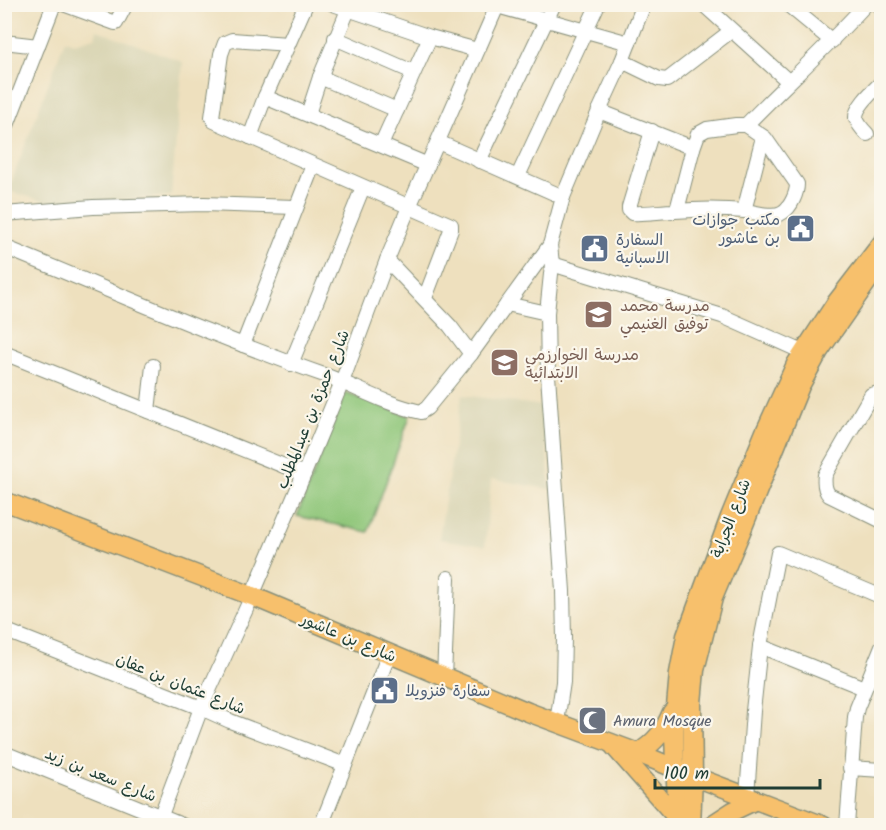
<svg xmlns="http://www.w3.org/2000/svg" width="886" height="830" font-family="Kalam,'Playpen Sans Arabic',sans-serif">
	<rect width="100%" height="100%" fill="#fbf7ec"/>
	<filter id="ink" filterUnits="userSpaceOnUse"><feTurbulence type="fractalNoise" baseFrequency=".0167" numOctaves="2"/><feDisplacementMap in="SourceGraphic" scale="12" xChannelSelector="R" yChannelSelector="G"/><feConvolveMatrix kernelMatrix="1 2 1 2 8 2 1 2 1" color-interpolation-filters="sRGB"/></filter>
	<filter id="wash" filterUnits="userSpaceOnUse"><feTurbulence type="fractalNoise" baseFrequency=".008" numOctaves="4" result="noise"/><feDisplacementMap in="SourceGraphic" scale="24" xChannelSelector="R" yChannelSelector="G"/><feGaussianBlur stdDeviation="1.35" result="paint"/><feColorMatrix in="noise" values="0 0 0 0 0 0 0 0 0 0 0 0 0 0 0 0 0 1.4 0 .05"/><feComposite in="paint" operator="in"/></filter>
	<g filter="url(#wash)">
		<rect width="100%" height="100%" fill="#eee0be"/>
		<g fill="#dad6b5">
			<polygon points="97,30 183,62 171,196 58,205 8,191 65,40 74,43 95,37"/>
			<polygon points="462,395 543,406 550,489 491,479 485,546 439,539"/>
		</g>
		<polygon fill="#8fc679" stroke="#578256" stroke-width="1.5" points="345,393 410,416 368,532 297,516"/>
	</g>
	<g filter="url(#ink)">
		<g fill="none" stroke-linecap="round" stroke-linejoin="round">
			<defs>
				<g id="minor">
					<polyline points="63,4 115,23 116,23 126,4"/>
					<polyline points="333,4 430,37 477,50"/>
					<polyline points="490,4 629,43"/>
					<polyline points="703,4 788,81"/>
					<polyline points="787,4 832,41"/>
					<polyline points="878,4 882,8"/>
					<polyline points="335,38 413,72"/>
					<polyline points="4,42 38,46"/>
					<polyline points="288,44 232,40 225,43 221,54 212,117 214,121 451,225 451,230 425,298"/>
					<polyline points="622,61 659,79 667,80 731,31"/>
					<polyline points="320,77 397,110"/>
					<polyline points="265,97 428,165"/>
					<polyline points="599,111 693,148"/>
					<polyline points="308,114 320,77 348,10"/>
					<path d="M746,125C786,84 828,46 866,4"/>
					<path d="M652,131L629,207V210L632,213C646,214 661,211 675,211C698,209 723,209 745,211C756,212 773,219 783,212C791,207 797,193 797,184L765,138L746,125H736L707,129L698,134L693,148L677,210"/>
					<polyline points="4,133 54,4"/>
					<path d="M867,134C863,130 858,124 856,118C855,107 874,90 882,82"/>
					<polyline points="250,137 265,97 306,4"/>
					<polyline points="438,142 563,197"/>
					<polyline points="381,145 430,37"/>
					<polyline points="479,161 554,4"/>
					<polyline points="518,176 598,4"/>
					<polyline points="744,211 763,137"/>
					<polyline points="4,214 93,207 204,204 296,207"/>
					<path d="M4,247C112,291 218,338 327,376C358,388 388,405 421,412L427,408L471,354L550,245"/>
					<polyline points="387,260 450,326 471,354"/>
					<polyline points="552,264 722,316 803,352"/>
					<polyline points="507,304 547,313"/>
					<polyline points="243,345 313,165"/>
					<polyline points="4,353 304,474"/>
					<polyline points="291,364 363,187"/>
					<path d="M882,392L871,395L825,475C824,482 824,489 829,495L882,521"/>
					<polyline points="148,411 153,366"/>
					<polyline points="4,630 201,708 230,721 345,765"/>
					<polyline points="760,646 778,553 882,597"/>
					<polyline points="444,678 448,578"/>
					<polyline points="557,722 563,682 564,638 563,591 548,375 547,313 552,264 550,245 563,197 599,111 622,61 644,4"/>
					<polyline points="4,753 184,826"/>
					<polyline points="850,768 882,770"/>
					<polyline points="747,796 753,711 760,646 864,688"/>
					<polyline points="157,826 201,708 252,596 304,474 342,382 387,260 409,207 498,4"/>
					<polyline points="321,826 389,654"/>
					<polyline points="847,826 855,717 857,708 882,646"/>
				</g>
				<g id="major">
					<polyline points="4,501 252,596 528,712 638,753 693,776 824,826"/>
					<polyline points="612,744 679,820"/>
					<path d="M638,753C656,742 664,731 672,712"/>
					<polyline points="679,826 675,768 674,729 679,673 686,636 730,517 765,432 796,364 836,303 882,243"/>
					<polyline points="691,826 693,776 692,703 695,670 713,598 743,527 800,386 819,351 874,272"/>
					<polyline points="710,826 733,811 756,800"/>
				</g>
			</defs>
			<use href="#minor" stroke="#868e79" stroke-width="16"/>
			<use href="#major" stroke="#868e79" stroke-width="21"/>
			<use href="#minor" stroke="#fff" stroke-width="14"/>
			<use href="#major" stroke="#f7c06c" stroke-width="18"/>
		</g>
	</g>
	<defs>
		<symbol id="civic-square" viewBox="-11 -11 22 22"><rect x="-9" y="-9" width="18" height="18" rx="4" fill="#5c6f8a" stroke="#fbf7ec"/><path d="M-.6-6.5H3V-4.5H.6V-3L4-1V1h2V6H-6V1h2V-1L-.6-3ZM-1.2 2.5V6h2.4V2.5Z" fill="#fff"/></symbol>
		<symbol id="school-square" viewBox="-11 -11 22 22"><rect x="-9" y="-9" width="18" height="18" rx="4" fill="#8d6e63" stroke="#fbf7ec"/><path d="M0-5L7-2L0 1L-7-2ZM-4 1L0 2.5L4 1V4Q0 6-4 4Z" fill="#fff"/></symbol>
		<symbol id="mosque-square" viewBox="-11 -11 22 22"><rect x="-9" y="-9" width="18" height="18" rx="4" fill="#6b7280" stroke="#fbf7ec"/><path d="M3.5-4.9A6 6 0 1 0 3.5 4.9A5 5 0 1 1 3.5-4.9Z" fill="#fff"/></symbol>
	</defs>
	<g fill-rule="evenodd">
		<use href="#civic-square" x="784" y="212" width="33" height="33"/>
		<use href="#civic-square" x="578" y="232" width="33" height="33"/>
		<use href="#school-square" x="582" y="298" width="33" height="33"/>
		<use href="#school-square" x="488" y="346" width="33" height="33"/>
		<use href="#civic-square" x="368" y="674" width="33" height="33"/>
		<use href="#mosque-square" x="576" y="704" width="33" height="33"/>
	</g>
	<g text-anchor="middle" stroke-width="4.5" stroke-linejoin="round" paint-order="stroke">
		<g font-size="16" fill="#4e5e75" stroke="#fbf7ec" text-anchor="start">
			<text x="780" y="225" text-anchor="end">مكتب جوازات<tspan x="780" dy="18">بن عاشور</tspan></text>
			<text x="616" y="245">السفارة<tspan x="616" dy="18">الاسبانية</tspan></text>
			<text x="405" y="696">سفارة فنزويلا</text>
		</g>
		<g font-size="16" fill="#785e54" stroke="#fbf7ec" text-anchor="start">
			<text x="620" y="311">مدرسة محمد<tspan x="620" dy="18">توفيق الغنيمي</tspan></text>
			<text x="525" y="360">مدرسة الخوارزمي<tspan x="525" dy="18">الابتدائية</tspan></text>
		</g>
		<g font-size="16" fill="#1f3d34" stroke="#fbf7ec">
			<text transform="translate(312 409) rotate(-68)" y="6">شارع حمزة بن عبدالمطلب</text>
			<text transform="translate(730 518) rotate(-69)" y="6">شارع الجرابة</text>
			<text transform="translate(349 637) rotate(23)" y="6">شارع بن عاشور</text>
			<text transform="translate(181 683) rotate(22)" y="6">شارع عثمان بن عفان</text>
			<text transform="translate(101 774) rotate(22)" y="6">شارع سعد بن زيد</text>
		</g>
		<g font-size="16" fill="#5b616d" stroke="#fbf7ec" text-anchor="start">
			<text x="613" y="726">Amura Mosque</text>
		</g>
	</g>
	<rect width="886" height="830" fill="none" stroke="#fbf7ec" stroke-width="24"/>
	<path d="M655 779v9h165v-9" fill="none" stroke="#1f3d34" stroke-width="3"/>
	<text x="664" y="779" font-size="18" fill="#1f3d34" stroke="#fbf7ec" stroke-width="4.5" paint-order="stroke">100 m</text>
</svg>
